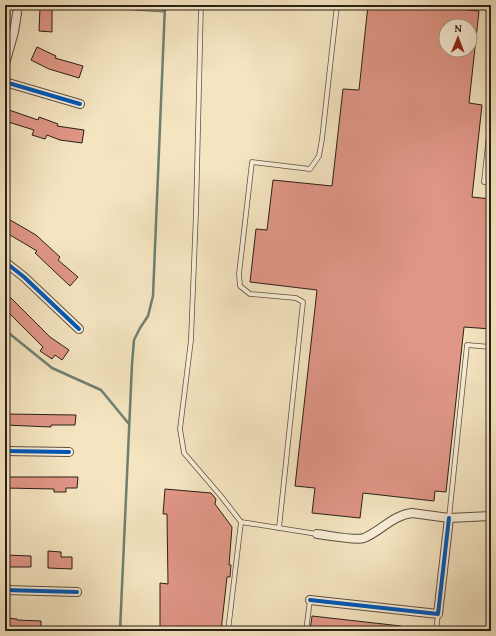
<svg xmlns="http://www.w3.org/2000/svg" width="496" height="636" font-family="'Gentium Book Plus',serif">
	<rect width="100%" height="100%" fill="#f4e4c0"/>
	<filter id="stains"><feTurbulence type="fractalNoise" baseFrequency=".005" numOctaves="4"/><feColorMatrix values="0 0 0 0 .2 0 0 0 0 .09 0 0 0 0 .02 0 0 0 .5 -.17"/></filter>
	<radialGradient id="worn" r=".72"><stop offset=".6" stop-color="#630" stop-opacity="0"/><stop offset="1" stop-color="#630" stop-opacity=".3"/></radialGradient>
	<polygon fill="#bfc390" stroke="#747254" points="63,5 164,5 163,12"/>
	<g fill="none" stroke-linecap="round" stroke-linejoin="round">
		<g stroke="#6e7f72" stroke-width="2.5">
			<polyline points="5,330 52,368 101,390 129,424"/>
			<polyline points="120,631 132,364 134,340 140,328 148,316 153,296 165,5"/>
		</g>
	</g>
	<g fill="#e09686" stroke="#292018" fill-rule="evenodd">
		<path d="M368,5H420L479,11L469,103L482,105L472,197L491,199V329L464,327L446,492L435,491L434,501L363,493L360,518L312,513L315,488L295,486L317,290L250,282L256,229L267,230L273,180L332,186L343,89L359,90ZM446,26H470V50H446Z"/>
		<polygon points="40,8 52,9 52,32 39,31"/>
		<polygon points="37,47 56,56 55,58 83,66 79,78 49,69 31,60"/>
		<polygon points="9,110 38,120 39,117 58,124 57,126 84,130 82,143 60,140 47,135 45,139 32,135 34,130 5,121"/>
		<polygon points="5,217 36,235 60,257 58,260 78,277 70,286 35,253 37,251 5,232"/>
		<polygon points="10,297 50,337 69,350 62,360 55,355 52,359 40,351 43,347 5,309 5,303"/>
		<polygon points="5,414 76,415 75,425 51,425 51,427 5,425"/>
		<polygon points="5,477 78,477 77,488 66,488 66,492 54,492 54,489 5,488"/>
		<polygon points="165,489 211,493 216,499 215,504 232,527 229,565 231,565 230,577 227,577 221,631 169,631 170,628 160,627 160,583 168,584 167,514 163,514"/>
		<polygon points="48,551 61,552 61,557 72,557 72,569 48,568"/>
		<polygon points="5,555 31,556 31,567 5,567"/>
		<polygon points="312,616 401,626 401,631 310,631"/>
		<polygon points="5,618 17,619 17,620 41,621 41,631 5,631"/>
	</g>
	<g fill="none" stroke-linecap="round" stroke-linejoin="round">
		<defs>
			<g id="service">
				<polyline points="201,5 196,212 191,340 180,429 184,453 220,495 241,522 317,534"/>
				<polyline points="491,116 484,182 491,183"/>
				<polyline points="449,518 467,345 491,347"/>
				<polyline points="279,528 303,302 296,298 250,294 240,286 239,274 252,162 310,169 319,156 322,139 337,5"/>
				<polyline points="228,631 241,522"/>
				<polyline points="306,631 310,600"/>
				<polyline points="436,631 438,614"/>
			</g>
			<g id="minor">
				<polyline points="5,64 14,32 17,13"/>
				<polyline points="5,82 80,104"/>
				<polyline points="5,262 24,277 79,329"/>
				<polyline points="5,451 69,452"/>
				<path d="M317,534C327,535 356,541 364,538C381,531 393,515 412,513L449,518L491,516"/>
				<polyline points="5,590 77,592"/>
				<polyline points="310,600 438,614 449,518"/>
			</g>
		</defs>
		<use href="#service" stroke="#5c5142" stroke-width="5.5"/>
		<use href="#minor" stroke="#5c5142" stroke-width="10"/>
		<use href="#service" stroke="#f8edd6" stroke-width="4"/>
		<use href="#minor" stroke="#f8edd6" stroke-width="8"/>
		<defs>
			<g id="cycleway">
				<polyline points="5,82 80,104"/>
				<polyline points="5,262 24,277 79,329"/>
				<polyline points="5,451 69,452"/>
				<polyline points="5,590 77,592"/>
				<polyline points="310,600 438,614 449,518"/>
			</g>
		</defs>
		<use href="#cycleway" stroke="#f8edd6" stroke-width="6"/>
		<use href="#cycleway" stroke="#0057b8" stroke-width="4"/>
	</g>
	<rect width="496" height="636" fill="none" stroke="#f4e4c0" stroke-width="20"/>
	<rect x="6" y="6" width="484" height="624" fill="none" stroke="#292018" stroke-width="2"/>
	<rect x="10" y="10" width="476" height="616" fill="none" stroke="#292018"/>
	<g transform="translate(458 38) rotate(1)"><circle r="19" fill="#f8edd6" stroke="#a59b8a"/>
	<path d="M0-3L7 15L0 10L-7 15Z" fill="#8f2418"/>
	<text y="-6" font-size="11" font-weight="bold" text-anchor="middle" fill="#292018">N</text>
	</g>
	<rect width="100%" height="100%" filter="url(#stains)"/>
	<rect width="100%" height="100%" fill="url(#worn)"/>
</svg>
